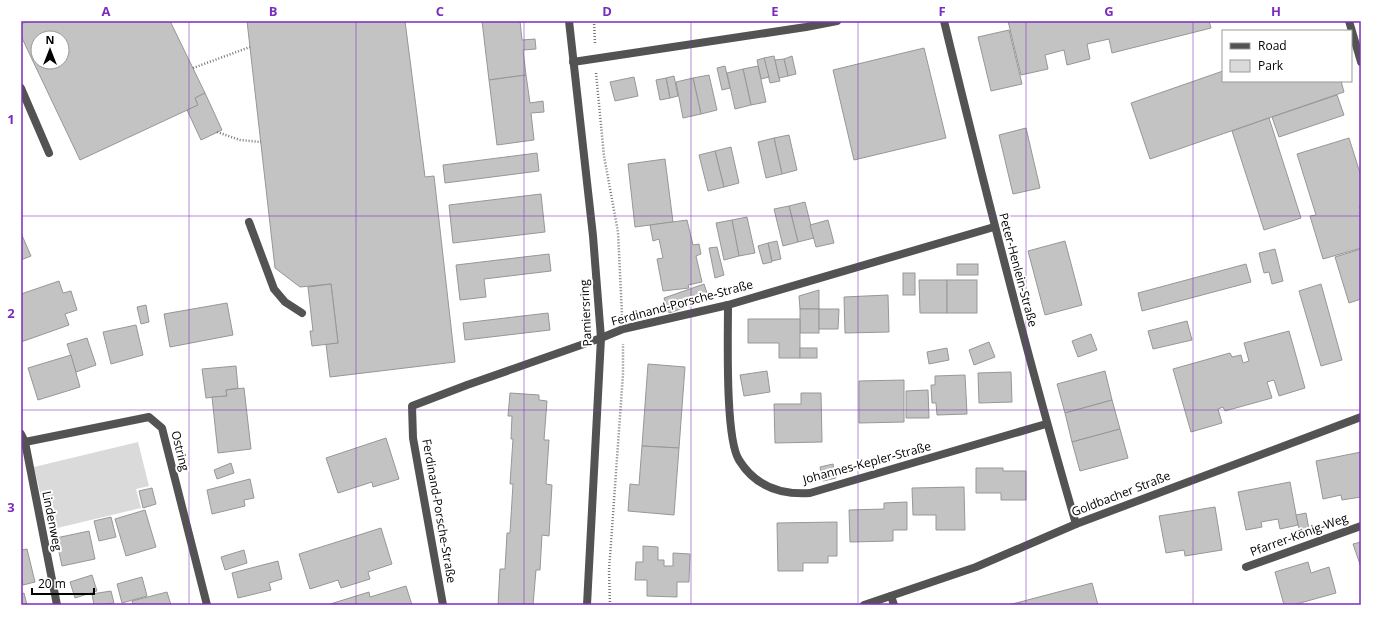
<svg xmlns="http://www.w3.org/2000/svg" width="1382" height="626" font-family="'Open Sans',sans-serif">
	<rect width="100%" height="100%" fill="#fff"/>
	<polygon fill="#dadada" points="138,442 149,486 136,489 141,508 49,530 34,467"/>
	<g fill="#c3c3c3" stroke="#979797" fill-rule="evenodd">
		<path d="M28,21H170L205,93L195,98L198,105L80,160L21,36V24ZM38,38H62V62H38Z"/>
		<polygon points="247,21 405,21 425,177 434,176 455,362 330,377 326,344 338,343 331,284 300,287 275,268"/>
		<polygon points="482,21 520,21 522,40 535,39 536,49 523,50 526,75 489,80"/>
		<polygon points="1008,21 1209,21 1211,28 1112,53 1109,39 1087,44 1090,59 1067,65 1064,50 1045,55 1048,69 1021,75"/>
		<polygon points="1009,30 1022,84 991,91 978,37"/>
		<polygon points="924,48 946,138 854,160 833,70"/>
		<polygon points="774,56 780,81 770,83 764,58"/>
		<polygon points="792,56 796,74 788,76 784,59"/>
		<polygon points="764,58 769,77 761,79 757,60"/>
		<polygon points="784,59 788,76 779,78 775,60"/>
		<polygon points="725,66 730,88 722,90 717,68"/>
		<polygon points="758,66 766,102 751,105 743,69"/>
		<polygon points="743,69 751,105 735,109 727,73"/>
		<polygon points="1223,71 1223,81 1341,81 1344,92 1150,159 1131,103"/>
		<polygon points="526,75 530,103 543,101 544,112 531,113 534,140 497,145 489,80"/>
		<polygon points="709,75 717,110 701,114 693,78"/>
		<polygon points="674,76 678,96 670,98 666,78"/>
		<polygon points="634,77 638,96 615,101 610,82"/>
		<polygon points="666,78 670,98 660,100 656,80"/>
		<polygon points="693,78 701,114 683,118 676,82"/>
		<polygon points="205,93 222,130 201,140 187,110 198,105 195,98"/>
		<polygon points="1337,95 1344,115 1279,137 1272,117"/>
		<polygon points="1269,118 1301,218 1264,230 1232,131"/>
		<polygon points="1026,128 1040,188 1013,194 999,135"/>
		<polygon points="789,135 797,170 782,174 774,138"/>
		<polygon points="774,138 782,174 766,178 758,142"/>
		<polygon points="1349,138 1361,176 1361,205 1359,206 1361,211 1361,248 1323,259 1310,216 1316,215 1297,154"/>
		<polygon points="731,147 739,183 724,187 715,151"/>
		<polygon points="715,151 724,187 708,191 699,155"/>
		<polygon points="537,153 539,171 445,183 443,165"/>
		<polygon points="665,159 673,222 635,227 628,164"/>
		<polygon points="541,194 545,232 453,243 449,205"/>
		<polygon points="805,202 814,238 798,242 789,206"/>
		<polygon points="789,206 798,242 783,246 774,209"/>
		<polygon points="747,217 755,253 739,256 732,220"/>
		<polygon points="687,220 693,245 699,244 701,254 696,256 702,282 688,285 689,288 663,291 657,259 663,258 659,239 653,241 650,225"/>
		<polygon points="732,220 739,256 724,260 716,223"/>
		<polygon points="828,220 834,243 816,247 810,225"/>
		<polygon points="21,233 31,256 21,260"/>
		<polygon points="777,241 781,259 772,261 768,243"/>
		<polygon points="1065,241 1082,305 1045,315 1028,251"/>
		<polygon points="768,243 772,262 763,264 758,246"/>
		<polygon points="717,247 724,275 715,278 709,248"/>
		<polygon points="1275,249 1283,281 1272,284 1269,272 1264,273 1259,253"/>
		<polygon points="1361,249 1361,299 1349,303 1335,257"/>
		<polygon points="549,254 551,271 484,279 486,297 460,300 456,265"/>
		<rect x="957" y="264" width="21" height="11"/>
		<polygon points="1246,264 1251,282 1142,311 1138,293"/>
		<rect x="903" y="273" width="12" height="22"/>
		<polygon points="919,280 947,280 947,313 920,313"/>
		<rect x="947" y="280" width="30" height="33"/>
		<polygon points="59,281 63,293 71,291 77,310 65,314 69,325 21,342 21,294"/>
		<polygon points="331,284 338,343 312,346 310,331 313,331 308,287"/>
		<polygon points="704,284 709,299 669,313 664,298"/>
		<polygon points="1321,284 1342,360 1321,366 1299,291"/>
		<polygon points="819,290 819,309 800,309 799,296"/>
		<polygon points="888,295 889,332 845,333 844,297"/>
		<polygon points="227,303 233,335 170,347 164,314"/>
		<polygon points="146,305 149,322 141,324 137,307"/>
		<rect x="800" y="309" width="19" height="24"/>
		<polygon points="819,309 839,309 838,329 819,329"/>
		<polygon points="548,313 550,330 465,340 463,323"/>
		<polygon points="748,319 800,319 800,358 779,358 779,343 748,343"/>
		<polygon points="1187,321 1192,340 1153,349 1148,331"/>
		<polygon points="136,325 143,355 111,364 103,332"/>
		<polygon points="1289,331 1305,388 1279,396 1274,380 1267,382 1272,398 1225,411 1223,407 1218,409 1222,423 1191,432 1173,369 1230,353 1232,357 1241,355 1243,363 1249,361 1244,343"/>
		<polygon points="1091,334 1097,350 1078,357 1072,341"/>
		<polygon points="87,338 96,365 76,372 67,344"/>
		<polygon points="989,342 995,357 974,365 969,350"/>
		<rect x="800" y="348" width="17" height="10"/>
		<polygon points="947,348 949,360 929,364 927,352"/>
		<polygon points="71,355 80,387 38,400 28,368"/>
		<polygon points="648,364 685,367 679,448 642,446"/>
		<polygon points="236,366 238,388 226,390 227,396 206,398 202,369"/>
		<polygon points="767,371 770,392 744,396 740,375"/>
		<polygon points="1105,371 1112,400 1065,413 1057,384"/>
		<polygon points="1011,372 1012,402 979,403 978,373"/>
		<polygon points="965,375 967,414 937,415 936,403 932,403 931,385 935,385 935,376"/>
		<polygon points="904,380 904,422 859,423 859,381"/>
		<polygon points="244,388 251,449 218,453 212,397 227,396 226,390"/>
		<polygon points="928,390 929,418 906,418 906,391"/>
		<polygon points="510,393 539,395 539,400 547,401 544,440 549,440 546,484 552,485 549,536 542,535 540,570 536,570 533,605 498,605 500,569 505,569 507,533 510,533 513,484 510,484 513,439 511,439 512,416 508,416"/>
		<polygon points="801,393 821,393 822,442 775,443 774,404 801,404"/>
		<polygon points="1112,400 1120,429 1072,442 1065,413"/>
		<polygon points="1120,429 1128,458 1080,471 1072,442"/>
		<polygon points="386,438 399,479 373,487 372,482 338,493 326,458"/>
		<polygon points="642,446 679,448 674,515 628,511 630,484 639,485"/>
		<polygon points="1361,452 1361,497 1342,500 1341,495 1323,499 1316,461"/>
		<polygon points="231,463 234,473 217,479 214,470"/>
		<polygon points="833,464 836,478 823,481 820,467"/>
		<polygon points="976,468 1003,468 1003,471 1026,471 1026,500 1001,500 1001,493 976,493"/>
		<polygon points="250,479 254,498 244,500 245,506 212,514 207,490"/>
		<polygon points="1290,482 1298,525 1280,529 1278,519 1261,522 1262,527 1246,530 1238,492"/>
		<polygon points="964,487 965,530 936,530 936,515 913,515 912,488"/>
		<polygon points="152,488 156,504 143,508 139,491"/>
		<polygon points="907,502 907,530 893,530 893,541 850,542 849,510 884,509 884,503"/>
		<polygon points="1215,507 1222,550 1185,556 1184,550 1166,553 1159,516"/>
		<polygon points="145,510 156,547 126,556 115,519"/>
		<polygon points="1306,513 1310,535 1301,537 1296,515"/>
		<polygon points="111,517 116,537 99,541 94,521"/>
		<polygon points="837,522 837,556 828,556 828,563 803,563 803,571 778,571 777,523"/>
		<polygon points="381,528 392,564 368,572 370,579 341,588 338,580 310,589 299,554"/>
		<polygon points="89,531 95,559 62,566 56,538"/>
		<polygon points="1361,542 1361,567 1353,544"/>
		<polygon points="643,546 658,547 658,560 664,560 664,566 673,566 673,553 690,554 689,582 677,582 677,597 647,596 647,580 635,580 636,562 643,562"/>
		<polygon points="27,549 35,582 23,585 21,577 21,550"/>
		<polygon points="244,550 247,563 225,570 221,557"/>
		<polygon points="278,561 282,579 269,583 271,590 238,598 232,573"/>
		<polygon points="1308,562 1311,573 1329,567 1336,593 1293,605 1284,605 1275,572"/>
		<polygon points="92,575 97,591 75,598 70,582"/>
		<polygon points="142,577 147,596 122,603 117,584"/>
		<polygon points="1092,583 1098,605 1021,605 1020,602"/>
		<polygon points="406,586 412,605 327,605 369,592 370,597"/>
		<polygon points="111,591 114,603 94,605 92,594"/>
		<polygon points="167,592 171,605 133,605 132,601"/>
		<polygon points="24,593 27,605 21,605 21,594"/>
		<polygon points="1020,602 1021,605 1007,605"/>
	</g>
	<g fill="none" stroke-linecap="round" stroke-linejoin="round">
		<g stroke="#757575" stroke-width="2.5" stroke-dasharray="1 2" stroke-linecap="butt">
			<polyline points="594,21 595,44"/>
			<polyline points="193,68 250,47"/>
			<polyline points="596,73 604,156 618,232 622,315"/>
			<polyline points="217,132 240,140 261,142"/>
			<polyline points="610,605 609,571 623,374 623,344"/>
		</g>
		<g stroke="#535353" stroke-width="8">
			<polyline points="21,88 49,153"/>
			<polyline points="249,222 274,289 285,302 302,313"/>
			<polyline points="1246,567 1361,526"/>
		</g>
		<g stroke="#535353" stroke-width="8">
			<path d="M944,21C985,190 1027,357 1076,524"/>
			<polyline points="1349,21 1361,62"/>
			<polyline points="573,62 806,27 837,21"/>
			<path d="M728,305C728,336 725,438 739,460C755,486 781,495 810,493L1046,424"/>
			<polyline points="21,434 25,442 149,417 162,428 207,605"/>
			<polyline points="25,442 57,605"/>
			<polyline points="891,596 894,605"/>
			<polyline points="443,605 413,438 412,406 467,385 601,338 623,329 728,305 994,227"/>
		</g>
		<g stroke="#535353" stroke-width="8">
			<polyline points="569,21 593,236 601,338 587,605"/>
			<polyline points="864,605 976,567 1076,524 1361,417"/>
		</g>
	</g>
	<path fill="none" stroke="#7b2cbf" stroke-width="1" stroke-opacity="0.55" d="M189,21V605M356,21V605M524,21V605M691,21V605M858,21V605M1026,21V605M1193,21V605M21,216H1361M21,410H1361"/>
	<g text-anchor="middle" stroke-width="4" stroke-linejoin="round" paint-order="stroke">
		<g font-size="12" fill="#000" stroke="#fff">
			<text transform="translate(1018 270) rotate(75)" y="4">Peter-Henlein-Straße</text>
			<text transform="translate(682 303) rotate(-15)" y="4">Ferdinand-Porsche-Straße</text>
			<text transform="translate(586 313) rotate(-93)" y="4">Pamiersring</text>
			<text transform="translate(180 451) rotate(76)" y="4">Ostring</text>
			<text transform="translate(867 463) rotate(-15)" y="4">Johannes-Kepler-Straße</text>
			<text transform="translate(1121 494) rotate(-21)" y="4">Goldbacher Straße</text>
			<text transform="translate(439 511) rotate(80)" y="4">Ferdinand-Porsche-Straße</text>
			<text transform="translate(52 521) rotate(79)" y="4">Lindenweg</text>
			<text transform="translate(1299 535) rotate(-20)" y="4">Pfarrer-König-Weg</text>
		</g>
	</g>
	<rect width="1382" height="626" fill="none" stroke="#ffffff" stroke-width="44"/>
	<rect x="1222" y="30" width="130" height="52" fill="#ffffff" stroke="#999999"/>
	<rect x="1230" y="43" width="20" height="6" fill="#535353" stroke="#999999"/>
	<text x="1258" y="50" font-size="12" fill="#000000">Road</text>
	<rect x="1230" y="60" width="20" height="12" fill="#dadada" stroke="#999999"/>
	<text x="1258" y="70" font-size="12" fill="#000000">Park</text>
	<g transform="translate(50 50)"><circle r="19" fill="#ffffff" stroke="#999999"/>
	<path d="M0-3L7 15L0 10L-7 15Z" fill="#000000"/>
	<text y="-6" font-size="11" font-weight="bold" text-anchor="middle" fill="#000000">N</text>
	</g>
	<path d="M32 588v6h62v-6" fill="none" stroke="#000000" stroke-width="2"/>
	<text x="38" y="588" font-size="12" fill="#000000" stroke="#ffffff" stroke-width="3" paint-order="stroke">20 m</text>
	<rect x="22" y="22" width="1338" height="582" fill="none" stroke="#7b2cbf" stroke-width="1.5"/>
	<g font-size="13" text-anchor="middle" font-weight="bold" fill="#7b2cbf">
		<text x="106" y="16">A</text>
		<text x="273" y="16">B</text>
		<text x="440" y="16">C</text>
		<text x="607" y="16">D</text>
		<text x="775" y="16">E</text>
		<text x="942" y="16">F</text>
		<text x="1109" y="16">G</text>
		<text x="1276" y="16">H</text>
		<text x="11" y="124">1</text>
		<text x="11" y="318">2</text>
		<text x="11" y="512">3</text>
	</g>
</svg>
